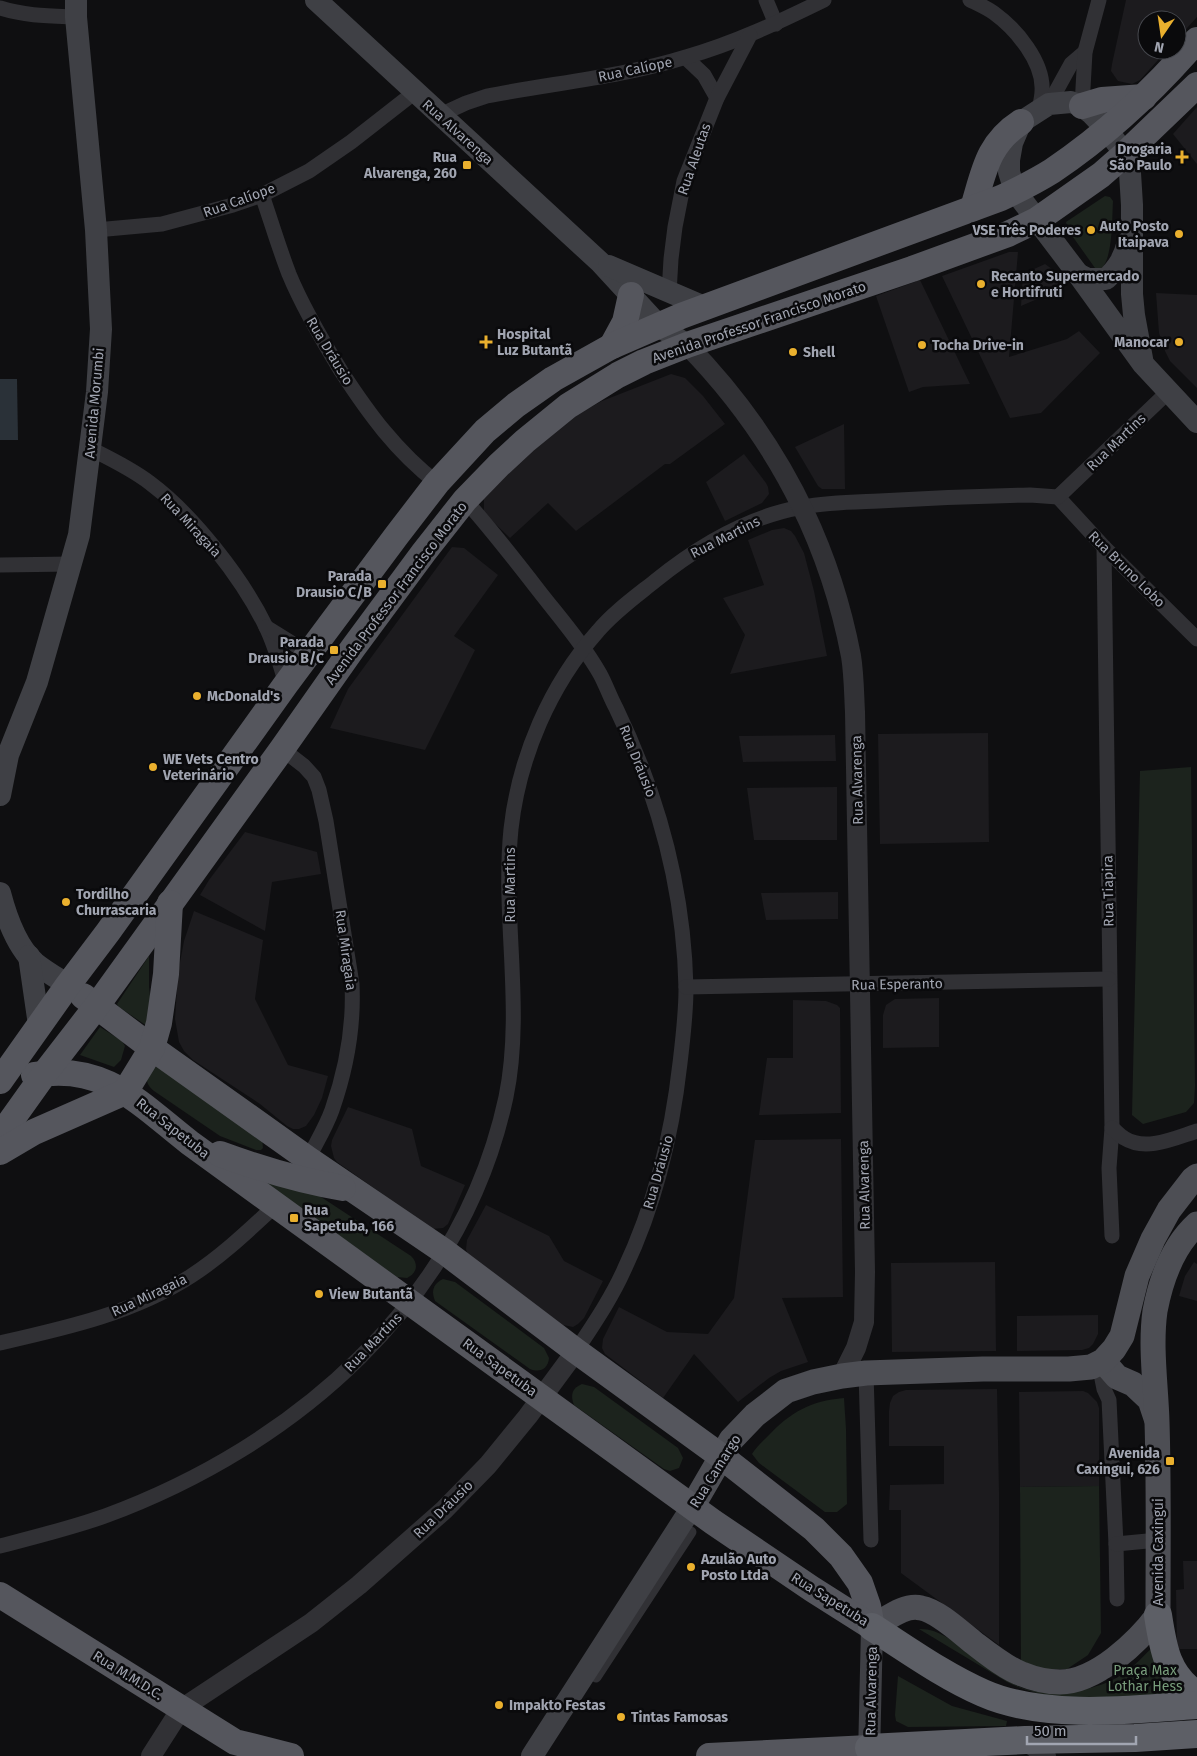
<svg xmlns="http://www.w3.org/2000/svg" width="1197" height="1756" font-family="'Fira Sans',sans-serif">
	<rect width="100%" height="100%" fill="#0f0f11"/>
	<g fill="#1c1b1e">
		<polygon points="1126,0 1197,0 1197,17 1177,39 1177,20 1147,20 1147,50 1167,50 1140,80 1132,84 1118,81 1111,71 1112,64"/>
		<polygon points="1197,107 1197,164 1173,134"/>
		<polygon points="1009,252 1018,252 1009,357 1067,339 1079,331 1100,353 1041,413 1010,418 942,276"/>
		<polygon points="1045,264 1056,272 1063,288 1021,306 1023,274"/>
		<polygon points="920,280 970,384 923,387 909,392 876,296"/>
		<polygon points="1156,293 1197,295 1197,388 1170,361 1165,351 1159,333"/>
		<polygon points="671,374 685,378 703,396 725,424 670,464 665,464 576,531 548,503 510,538 484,513 484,499 518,463 580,413 602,401"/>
		<polygon points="844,424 845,489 822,489 818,486 795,447"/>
		<polygon points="744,454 766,483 768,487 769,494 762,503 725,521 706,482"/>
		<polygon points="784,528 791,531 795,536 804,553 814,591 827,656 730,674 745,635 723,598 764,585 748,540 772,530"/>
		<polygon points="452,547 464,548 498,575 454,636 475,650 425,750 330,728 348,689"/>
		<polygon points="988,733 989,842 880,844 878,734"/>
		<polygon points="835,735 836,761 743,762 739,736"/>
		<polygon points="837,787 837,840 754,840 747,788"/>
		<polygon points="245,832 317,852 321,874 272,882 265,931 200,895 209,880"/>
		<polygon points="838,892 838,919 766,920 761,893"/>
		<polygon points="194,911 263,940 255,999 288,1065 328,1076 322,1098 314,1115 306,1126 299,1129 293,1129 287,1126 260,1104 193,1060 184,1051 179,1042 175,1019 178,973 184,941"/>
		<polygon points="939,998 939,1047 883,1048 883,1015 886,1005 895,999"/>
		<polygon points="793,1000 826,1001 837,1005 840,1008 841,1113 759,1115 767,1058 793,1058"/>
		<polygon points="348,1107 412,1129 421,1166 465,1185 448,1224 443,1228 432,1229 337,1162 334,1158 331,1146 332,1140"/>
		<polygon points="841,1139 843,1297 782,1298 808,1362 781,1371 769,1378 738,1402 694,1354 663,1398 605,1354 602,1348 603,1339 619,1307 667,1332 708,1334 734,1298 755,1140"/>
		<polygon points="486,1205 549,1236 564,1261 603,1281 584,1318 578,1324 573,1327 563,1325 468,1256 466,1249 467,1240"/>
		<polygon points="995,1262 996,1351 892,1352 891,1263"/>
		<polygon points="1194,1262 1197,1264 1197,1301 1179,1296 1185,1276"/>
		<polygon points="1098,1315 1098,1334 1093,1344 1089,1348 1082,1350 1017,1351 1017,1316"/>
		<polygon points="997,1389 999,1492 999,1645 901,1573 901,1510 889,1510 890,1485 944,1484 944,1446 889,1446 889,1411 890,1403 893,1396 899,1392 906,1390"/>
		<polygon points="1083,1391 1088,1393 1097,1402 1099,1408 1099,1486 1020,1487 1019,1392"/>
		<polygon points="1183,1561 1197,1561 1197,1649 1177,1649 1176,1590 1184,1589"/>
	</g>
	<g fill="#1c231d">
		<path d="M1105,196L1110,197L1113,201C1112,218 1113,256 1102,268H1095L1068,230L1066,222Z"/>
		<polygon points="1191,767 1195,1086 1194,1103 1186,1112 1143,1124 1132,1115 1140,771"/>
		<polygon points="149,956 149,987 153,1021 147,1026 119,1007 117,1004"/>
		<polygon points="100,1027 122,1041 125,1046 121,1060 114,1067 80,1055"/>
		<path d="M157,1066L262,1139L263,1148L261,1150H256L220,1136L154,1091C148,1086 146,1082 147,1075Z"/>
		<path d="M258,1178L318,1195L411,1256C419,1264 417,1273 407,1278L397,1277Z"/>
		<path d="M443,1279L455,1282L544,1348L549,1358C548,1369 540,1373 530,1369L435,1301C431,1291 433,1284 443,1279Z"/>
		<path d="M582,1384L594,1387L678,1448L683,1458L679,1468L670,1471L664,1469L574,1405C570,1395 572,1388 582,1384Z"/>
		<path d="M844,1398L846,1429L847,1504L837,1512H825L759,1463L752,1454C756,1447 762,1442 768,1436C791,1412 810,1401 844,1398Z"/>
		<polygon points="1099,1486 1101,1633 1088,1655 1067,1669 1043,1669 1021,1662 1020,1487"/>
		<path d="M919,1629C937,1628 953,1641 967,1651C984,1663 1001,1679 1020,1687C1049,1699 1098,1691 1123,1674C1135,1666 1144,1655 1154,1646L1174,1694C1121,1697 1056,1707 1007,1682Z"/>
		<polygon points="898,1676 952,1706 1007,1721 1006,1726 908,1727 896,1721 895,1715"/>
	</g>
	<polygon fill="#2a3138" points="0,379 17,379 18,440 0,440"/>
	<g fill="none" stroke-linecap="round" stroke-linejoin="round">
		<polyline stroke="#313135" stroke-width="11" points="596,1677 691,1532"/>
		<g stroke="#313135" stroke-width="15">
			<polyline points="766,0 776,24"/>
			<path d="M970,0C978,4 987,8 994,13C1016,29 1044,62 1042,91C1042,97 1040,104 1039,110"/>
			<path d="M0,8C25,16 50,16 76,17"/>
			<polyline points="686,58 704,75 717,98"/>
			<polyline points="1049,104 1071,64 1085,52"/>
			<polyline points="1082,106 1085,52 1099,0"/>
			<path d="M440,115L466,103L487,96C553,83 622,77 686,57C735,43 779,22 824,0"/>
			<path d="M262,195C271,221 279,248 289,274C303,308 322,340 341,371C369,414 396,451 437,483"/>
			<polyline points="96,230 162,224 233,205 262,195 309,171 351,142 415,92"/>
			<polyline points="669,293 671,259 675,227 684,181 717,98 750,35"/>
			<path d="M91,449C111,459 132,469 150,483C193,515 243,579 266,627C275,645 280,665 286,684"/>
			<polyline points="1058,497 1104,547 1197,639"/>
			<path d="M465,500C491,529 515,560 539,591C560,618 583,644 600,674C606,685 610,697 616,708C658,795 684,891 686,988C686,1014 683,1038 680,1063C672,1135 655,1205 624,1270C611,1299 593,1325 576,1351"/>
			<polyline points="1104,547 1112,1128 1109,1168 1112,1236"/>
			<polyline points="0,565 72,564"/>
			<polyline points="266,627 295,645 311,650"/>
			<path d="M282,749L304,766L314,777L319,790L326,821L352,984C354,1026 346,1070 332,1110C326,1127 316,1143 308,1159"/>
			<polyline points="686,987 1109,979"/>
			<path d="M1112,1128C1116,1131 1119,1135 1124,1138C1146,1152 1175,1138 1197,1131"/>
			<path d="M0,1343C66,1328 134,1313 191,1276C222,1256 249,1230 276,1205"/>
			<polyline points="1099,1364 1104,1389 1109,1400 1116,1544 1117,1599"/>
			<polyline points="866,1373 871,1540"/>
			<polyline points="1116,1544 1158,1540"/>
			<path d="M0,1546C35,1537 71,1528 105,1516C295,1446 462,1302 506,1097C524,1009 502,918 511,829C519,757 550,685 598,631C614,612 635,597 655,581C697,547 749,516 803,507C828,502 854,502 879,501C929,498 980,496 1030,495L1058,497L1168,392"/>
		</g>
		<g stroke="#313135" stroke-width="20">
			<path d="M687,345C772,432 828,536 851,656C854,674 854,694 855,712L865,1272L864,1322L856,1348L842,1376"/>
			<polyline points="1025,1740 1046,1756"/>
			<polyline points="151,1756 181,1709 311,1623 359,1585 444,1510 488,1465 528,1416 576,1351"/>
		</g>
		<g stroke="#3f4045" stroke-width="22">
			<polyline points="316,0 601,263 659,326 687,345"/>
			<polyline points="609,266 707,308"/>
			<path d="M1078,274L1088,279H1106C1118,268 1124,258 1128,242"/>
			<polyline points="1143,364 1134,315 1132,294 1132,205 1130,173 1125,154 1107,130 1091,113 1082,106 1071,102 1049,104 1021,122 1012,143 1009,160 1009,172 1015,191 1078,274 1143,364 1197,422"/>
			<polyline points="0,795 8,755 37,682 79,535 97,392 101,329 96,230 76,17 76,0"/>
			<path d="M0,893C6,916 16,946 35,963C45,971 57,978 68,985"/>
			<polyline points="29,956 39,1025"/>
			<polyline points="532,1756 692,1507"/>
			<polyline points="869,1756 872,1627"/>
		</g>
		<g stroke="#4d4e54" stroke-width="25">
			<polyline points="1103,1361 1117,1377 1133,1384 1150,1400 1156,1418"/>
			<polyline points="692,1507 731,1440 755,1415 786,1391 813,1382 842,1376 866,1373 983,1369 1069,1369 1091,1367 1103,1361 1114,1349 1122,1336 1137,1276 1153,1239 1169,1210 1193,1179 1197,1176"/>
			<path d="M872,1627C887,1619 904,1604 921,1608C938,1611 960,1632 974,1643C987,1653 1007,1669 1022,1674C1034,1679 1047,1682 1060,1682C1096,1682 1138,1642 1158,1615C1158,1551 1159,1486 1157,1422C1156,1386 1150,1347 1155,1311C1161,1279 1173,1246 1197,1224"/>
		</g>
		<g stroke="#55565d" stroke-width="26">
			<polyline points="1082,106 1102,100 1144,97"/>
			<path d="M973,208C984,172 987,144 1021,122"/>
			<polyline points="612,346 625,322 631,295"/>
			<polyline points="83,996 152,1048 308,1159 445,1252 576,1351 722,1457 814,1529 841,1556 860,1583 868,1606 872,1627"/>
			<path d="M34,1075C104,1062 140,1104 190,1143L713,1522L812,1589L872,1627"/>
			<path d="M0,1081L68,985L108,932L286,684L397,535L437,483L485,431L516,405L553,379L612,346L681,316L1001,198C1018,190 1036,181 1052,171C1107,134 1154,90 1197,40"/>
			<polyline points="0,1136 45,1073 96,1007 282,749 353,648 424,552 465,500 499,465 525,441 568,406 618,375 644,362 687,345 912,269 1008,234 1037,220 1101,175 1125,154 1197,85"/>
			<polyline points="0,1152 34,1132 125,1092 152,1048 159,1023 166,974 170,903"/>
			<path d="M220,1154C261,1169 301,1181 343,1188"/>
			<polyline points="0,1595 235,1742 291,1756"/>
			<polyline points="709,1756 869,1748"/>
		</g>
		<g stroke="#5d5f66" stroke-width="28">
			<path d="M1158,1615C1163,1648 1167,1676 1197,1695"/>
			<path d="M872,1627C908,1650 944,1676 983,1693C1044,1720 1132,1710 1197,1705"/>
			<polyline points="869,1748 1025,1740 1135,1738 1197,1734"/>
		</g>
	</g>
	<g fill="#eab02e" stroke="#0a0a0c" stroke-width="2">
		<path d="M1179.5 149.5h5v5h5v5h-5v5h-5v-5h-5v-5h5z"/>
		<rect x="462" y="160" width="10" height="10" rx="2.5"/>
		<circle cx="1091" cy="230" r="5"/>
		<circle cx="1179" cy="234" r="5"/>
		<circle cx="981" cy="284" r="5"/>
		<path d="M483.5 334.5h5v5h5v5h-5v5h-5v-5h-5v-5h5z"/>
		<circle cx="1179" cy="342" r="5"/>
		<circle cx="922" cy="345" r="5"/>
		<circle cx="793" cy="352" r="5"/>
		<rect x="377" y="579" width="10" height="10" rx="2.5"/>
		<rect x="329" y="645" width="10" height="10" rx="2.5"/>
		<circle cx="197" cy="696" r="5"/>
		<circle cx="153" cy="767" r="5"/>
		<circle cx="66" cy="902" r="5"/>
		<rect x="289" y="1213" width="10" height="10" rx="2.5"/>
		<circle cx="319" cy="1294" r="5"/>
		<rect x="1165" y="1456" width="10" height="10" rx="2.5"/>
		<circle cx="691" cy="1567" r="5"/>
		<circle cx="499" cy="1705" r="5"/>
		<circle cx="621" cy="1717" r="5"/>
	</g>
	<g text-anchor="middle" stroke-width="5" stroke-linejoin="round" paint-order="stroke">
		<g font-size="14" fill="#a1a5b1" stroke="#0a0a0c">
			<text transform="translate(635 69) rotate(-12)" y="5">Rua Calíope</text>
			<text transform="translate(458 132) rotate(42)" y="5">Rua Alvarenga</text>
			<text transform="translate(694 159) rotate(-71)" y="5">Rua Aleutas</text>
			<text transform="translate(239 200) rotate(-20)" y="5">Rua Calíope</text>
			<text transform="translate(759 322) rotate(-19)" y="5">Avenida Professor Francisco Morato</text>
			<text transform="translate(330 351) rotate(59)" y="5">Rua Dráusio</text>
			<text transform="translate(94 403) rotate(-85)" y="5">Avenida Morumbi</text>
			<text transform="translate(1116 442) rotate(-44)" y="5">Rua Martins</text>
			<text transform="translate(191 525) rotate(47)" y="5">Rua Miragaia</text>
			<text transform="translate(725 537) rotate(-27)" y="5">Rua Martins</text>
			<text transform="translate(1127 569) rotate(45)" y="5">Rua Bruno Lobo</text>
			<text transform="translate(396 593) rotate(-53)" y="5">Avenida Professor Francisco Morato</text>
			<text transform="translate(638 761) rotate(68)" y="5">Rua Dráusio</text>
			<text transform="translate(857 780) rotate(-91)" y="5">Rua Alvarenga</text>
			<text transform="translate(510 885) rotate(-90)" y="5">Rua Martins</text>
			<text transform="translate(1108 891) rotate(-91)" y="5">Rua Tiapira</text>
			<text transform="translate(346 950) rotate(82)" y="5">Rua Miragaia</text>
			<text transform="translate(897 984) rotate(-1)" y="5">Rua Esperanto</text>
			<text transform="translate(173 1128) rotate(38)" y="5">Rua Sapetuba</text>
			<text transform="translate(658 1172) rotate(-74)" y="5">Rua Dráusio</text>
			<text transform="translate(864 1185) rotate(-91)" y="5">Rua Alvarenga</text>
			<text transform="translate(149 1295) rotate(-25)" y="5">Rua Miragaia</text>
			<text transform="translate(373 1342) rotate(-46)" y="5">Rua Martins</text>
			<text transform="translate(500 1367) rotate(36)" y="5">Rua Sapetuba</text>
			<text transform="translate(715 1471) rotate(-58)" y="5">Rua Camargo</text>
			<text transform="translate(443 1509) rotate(-44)" y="5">Rua Dráusio</text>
			<text transform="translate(1158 1552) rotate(-90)" y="5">Avenida Caxingui</text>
			<text transform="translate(830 1599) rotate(32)" y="5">Rua Sapetuba</text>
			<text transform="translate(128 1675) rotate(32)" y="5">Rua M.M.D.C.</text>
			<text transform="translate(871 1691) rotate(-89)" y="5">Rua Alvarenga</text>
		</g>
		<g font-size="14" font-weight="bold" fill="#a1a5b1" stroke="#0a0a0c" text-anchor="start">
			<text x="1172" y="154" text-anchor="end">Drogaria<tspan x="1172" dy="16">São Paulo</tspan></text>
			<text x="457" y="162" text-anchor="end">Rua<tspan x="457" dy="16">Alvarenga, 260</tspan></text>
			<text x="1169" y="231" text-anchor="end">Auto Posto<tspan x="1169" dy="16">Itaipava</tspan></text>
			<text x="1081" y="235" text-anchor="end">VSE Três Poderes</text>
			<text x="991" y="281">Recanto Supermercado<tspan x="991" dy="16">e Hortifruti</tspan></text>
			<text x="497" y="339">Hospital<tspan x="497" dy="16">Luz Butantã</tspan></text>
			<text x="1169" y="347" text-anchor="end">Manocar</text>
			<text x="932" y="350">Tocha Drive-in</text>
			<text x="803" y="357">Shell</text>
			<text x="372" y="581" text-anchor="end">Parada<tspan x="372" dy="16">Drausio C/B</tspan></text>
			<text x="324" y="647" text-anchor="end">Parada<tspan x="324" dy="16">Drausio B/C</tspan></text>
			<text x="207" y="701">McDonald's</text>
			<text x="163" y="764">WE Vets Centro<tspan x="163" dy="16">Veterinário</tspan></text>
			<text x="76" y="899">Tordilho<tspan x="76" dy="16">Churrascaria</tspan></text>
			<text x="304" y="1215">Rua<tspan x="304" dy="16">Sapetuba, 166</tspan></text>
			<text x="329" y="1299">View Butantã</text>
			<text x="1160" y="1458" text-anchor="end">Avenida<tspan x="1160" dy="16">Caxingui, 626</tspan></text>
			<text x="701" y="1564">Azulão Auto<tspan x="701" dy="16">Posto Ltda</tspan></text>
			<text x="509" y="1710">Impakto Festas</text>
			<text x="631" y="1722">Tintas Famosas</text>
		</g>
		<g font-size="14" fill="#789c7b" stroke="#0a0a0c">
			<text x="1145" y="1675">Praça Max<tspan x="1145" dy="16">Lothar Hess</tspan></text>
		</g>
	</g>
	<g transform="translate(1162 35) rotate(193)"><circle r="24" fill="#0a0a0c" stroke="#46484e"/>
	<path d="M0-4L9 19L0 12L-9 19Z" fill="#eab02e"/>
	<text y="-8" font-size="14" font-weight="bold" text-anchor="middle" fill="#a1a5b1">N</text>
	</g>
	<path d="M1027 1736v8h109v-8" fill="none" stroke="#a1a5b1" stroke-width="2.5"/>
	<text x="1034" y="1736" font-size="15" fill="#a1a5b1" stroke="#0a0a0c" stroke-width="4" paint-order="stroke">50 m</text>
</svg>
